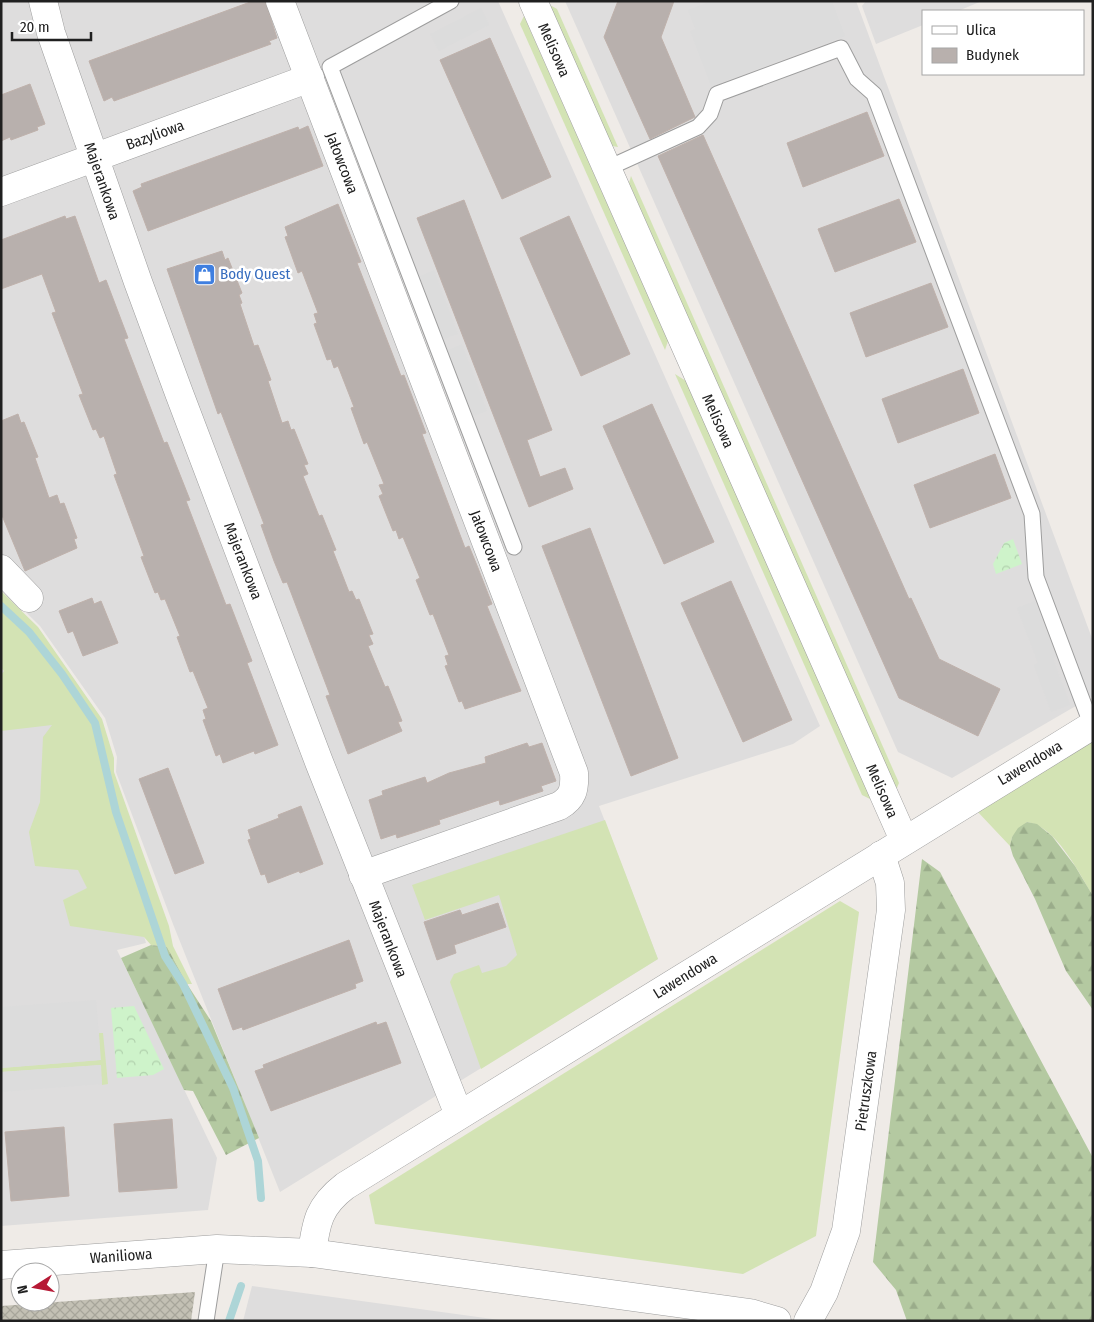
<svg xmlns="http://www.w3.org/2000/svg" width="1094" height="1322" font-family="'Fira Sans Condensed',sans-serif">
	<defs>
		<pattern id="construction-cross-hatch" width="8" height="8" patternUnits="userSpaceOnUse" patternTransform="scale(1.25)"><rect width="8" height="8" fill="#c3c0b4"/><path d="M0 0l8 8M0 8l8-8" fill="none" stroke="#a7a59a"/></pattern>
		<pattern id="forest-firs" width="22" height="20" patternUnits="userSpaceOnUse" patternTransform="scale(1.25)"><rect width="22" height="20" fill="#b4c9a1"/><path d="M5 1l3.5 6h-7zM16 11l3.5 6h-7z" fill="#9aac8a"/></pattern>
		<pattern id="park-crowns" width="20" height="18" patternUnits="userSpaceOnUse" patternTransform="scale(1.25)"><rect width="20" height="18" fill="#cef3ca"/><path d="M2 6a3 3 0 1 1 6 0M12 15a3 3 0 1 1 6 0" fill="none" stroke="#b1d0ad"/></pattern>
	</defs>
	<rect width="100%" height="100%" fill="#efebe7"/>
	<g fill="#dedddd">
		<polygon points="1,1 498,1 820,726 793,744 599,806 658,959 280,1192 173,924 116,772 117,757 105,718 40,626 1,588"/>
		<polygon points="565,1 856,1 1093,641 1093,696 952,778 898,752"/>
		<polygon points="866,1 982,1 958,11 923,11 923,25 876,44 862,6"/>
		<polygon points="1,668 52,725 83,722 146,943 117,950 217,1158 208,1210 1,1226"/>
		<polygon points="252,1286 507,1321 243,1321"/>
	</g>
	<polygon fill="url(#construction-cross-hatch)" points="195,1292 191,1321 1,1321 1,1306"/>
	<g fill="#d3e3b4">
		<polygon points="550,5 557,9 618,147 612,146"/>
		<polygon points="524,16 668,341 665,350 520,24"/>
		<polygon points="631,176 899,783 896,790 629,183"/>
		<polygon points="675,374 686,381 872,800 862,795"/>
		<polygon points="1,591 38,627 102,719 114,758 114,772 169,926 173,946 192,984 187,984 167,947 151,945 144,937 70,926 63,900 87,888 78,870 35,866 29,832 40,802 43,737 52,725 1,731 1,675 4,671 1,668"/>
		<path d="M1093,740V896C1079,873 1056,826 1027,822L1012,837L1010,846L976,810Z"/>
		<polygon points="605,820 658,959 481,1069 450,982 454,974 479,965 482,973 506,966 517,955 499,895 425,920 412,885"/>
		<polygon points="840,901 859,912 816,1236 743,1274 375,1224 369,1195"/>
		<polygon points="99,1033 103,1033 108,1084 102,1085 100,1065 1,1072 1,1068 100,1060"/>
	</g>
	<g fill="url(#forest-firs)">
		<polygon points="1027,822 1037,824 1052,836 1075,866 1093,896 1093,1010 1066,971 1035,899 1013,856 1010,846 1012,837 1018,828"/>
		<polygon points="922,859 940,872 1093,1158 1093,1321 907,1321 896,1290 873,1262"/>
		<polygon points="151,945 167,947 187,984 211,1021 259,1138 226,1155 193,1091 184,1090 121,958"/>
	</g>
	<g fill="url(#park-crowns)">
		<polygon points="1013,539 1022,564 996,574 993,564 1004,543"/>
		<polygon points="134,1006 164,1069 153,1075 117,1078 111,1008"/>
	</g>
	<g fill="#dcdcdc">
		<polygon points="712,1 832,1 845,36 711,86 690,31 695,29 688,10"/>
		<polygon points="481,8 489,25 439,51 430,34"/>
		<polygon points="434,270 458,334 444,339 420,276"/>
		<polygon points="462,344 487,411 474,416 448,350"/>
		<polygon points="1035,601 1056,657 1053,658 1070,705 1051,712 1034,665 1038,663 1017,608"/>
		<polygon points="96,1000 101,1060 1,1068 1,1007"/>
		<polygon points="101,1065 102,1084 1,1092 1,1072"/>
	</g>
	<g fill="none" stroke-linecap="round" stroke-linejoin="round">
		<g stroke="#add5d7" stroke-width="8">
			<polyline points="1,606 29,632 62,674 95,723 116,812 165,956 183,984 233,1088 258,1161 261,1198"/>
			<polyline points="229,1321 241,1286"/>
		</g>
	</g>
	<g fill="#b8b0ad" stroke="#bfb1ab">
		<polygon points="253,1 265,1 277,38 269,41 271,44 114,101 112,97 104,101 89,61"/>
		<polygon points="618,1 674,1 661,37 695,117 650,139 604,37"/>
		<polygon points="490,38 551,177 502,199 440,60"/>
		<polygon points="30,84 45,124 37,127 38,130 11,140 10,137 1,141 1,95"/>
		<polygon points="867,112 884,156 803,187 787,143"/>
		<polygon points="308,126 323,166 148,231 133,191 142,187 141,184 298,127 299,130"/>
		<polygon points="703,135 909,599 911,598 939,659 1000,689 978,736 899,698 658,156"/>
		<polygon points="899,199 916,242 835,272 818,229"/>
		<polygon points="464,200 552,430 527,440 540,477 565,468 573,489 529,507 417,218"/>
		<polygon points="338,204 361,262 357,263 401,376 404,375 426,433 422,434 465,548 469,546 478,568 492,604 487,606 521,691 465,709 462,701 459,702 445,666 448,665 445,656 449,655 433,614 430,615 416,580 420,578 403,537 399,539 396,530 393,531 379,496 383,494 379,485 384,484 367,442 364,444 351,408 354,407 338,366 334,368 331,359 327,360 314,324 317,323 314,314 318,313 302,271 298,273 285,237 288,236 285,227"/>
		<polygon points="65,216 66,219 75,216 99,283 106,280 128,338 124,339 164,443 167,442 190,500 186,501 226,605 230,604 252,661 247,663 278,745 255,754 254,751 223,763 220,754 216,756 203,720 206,719 203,710 208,708 193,671 190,672 177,637 180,636 165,599 161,600 158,592 155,593 141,557 144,556 114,475 117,474 104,436 100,438 96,429 93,430 79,395 83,394 52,313 56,312 42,274 1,289 1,240"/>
		<polygon points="569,216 630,354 581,376 520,238"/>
		<polygon points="222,251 225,260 228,258 242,293 239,295 242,303 240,304 254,346 258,345 271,380 268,381 282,423 288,421 291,430 294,429 308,464 304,465 308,474 303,476 319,516 322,515 336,550 333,551 349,592 352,591 356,600 359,599 373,634 369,635 373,644 368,646 385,687 388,686 402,721 398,722 402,731 348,754 326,696 330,695 287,582 283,583 274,561 261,525 264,524 221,412 218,414 167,269"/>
		<polygon points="931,283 948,327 866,357 850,313"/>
		<polygon points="963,369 979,413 898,443 882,399"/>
		<polygon points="652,404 714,542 664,564 603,426"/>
		<polygon points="18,414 21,423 24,422 38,457 35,458 49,498 57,495 60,504 64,503 77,538 74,539 77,548 25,571 1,513 1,421"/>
		<polygon points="995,454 1011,498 930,528 914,485"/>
		<polygon points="590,528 678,758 631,776 542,546"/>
		<polygon points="731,581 792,720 743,742 681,603"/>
		<polygon points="92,598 94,604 101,601 118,643 83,656 73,631 68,633 59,611"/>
		<polygon points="527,743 529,747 542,743 556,781 541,786 543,791 500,805 499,800 439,820 440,824 397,838 396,834 381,839 369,800 383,795 382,791 425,777 427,783 449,773 486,763 485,757"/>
		<polygon points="168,768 204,863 175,874 139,779"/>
		<polygon points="301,806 323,864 300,873 299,871 268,883 265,874 261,875 248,840 251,839 248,830 279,818 278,815"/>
		<polygon points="498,903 506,927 454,945 456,953 437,960 424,922 460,910 462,915"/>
		<polygon points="349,940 363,981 355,984 356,988 243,1030 242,1027 233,1030 218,989"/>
		<polygon points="376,1022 377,1025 386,1022 401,1063 271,1111 255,1071 264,1068 263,1065"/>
		<polygon points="172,1119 177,1188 119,1192 114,1124"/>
		<polygon points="64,1127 69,1196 11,1201 5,1132"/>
	</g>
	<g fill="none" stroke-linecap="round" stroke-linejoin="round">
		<defs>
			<g id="service">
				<polyline points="451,1 330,67 514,547"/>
				<polyline points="606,169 698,127 710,114 717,94 841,48 857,79 874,94 1032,514 1036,577 1087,713 1093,721"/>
				<polyline points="206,1321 217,1249"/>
			</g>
			<g id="minor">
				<polyline points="43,1 51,33 138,282 179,393 319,762 459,1115"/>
				<path d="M280,1L574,773C575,789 573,798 559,806L363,875"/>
				<polyline points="533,1 904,840"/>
				<polyline points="1,192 310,78"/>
				<polyline points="1,569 29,598"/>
				<path d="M312,1253C316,1222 319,1206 345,1186L1093,725"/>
				<polyline points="1,1265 217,1249 312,1253 750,1313 777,1321"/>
				<polyline points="808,1321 824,1292 846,1231 891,910 890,883 881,855"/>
			</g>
		</defs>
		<use href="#service" stroke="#9d9d9d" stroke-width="17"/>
		<use href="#minor" stroke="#9d9d9d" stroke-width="29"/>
		<use href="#service" stroke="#fff" stroke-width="15"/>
		<use href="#minor" stroke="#fff" stroke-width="28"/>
	</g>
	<defs>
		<symbol id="shop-square" viewBox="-11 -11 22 22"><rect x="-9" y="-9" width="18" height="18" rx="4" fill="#3f7fe0" stroke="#fff"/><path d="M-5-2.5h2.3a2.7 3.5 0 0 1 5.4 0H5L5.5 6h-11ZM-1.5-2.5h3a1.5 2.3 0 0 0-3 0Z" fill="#fff"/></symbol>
	</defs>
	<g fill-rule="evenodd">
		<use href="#shop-square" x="192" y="262" width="25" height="25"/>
	</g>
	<g text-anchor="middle" stroke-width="5" stroke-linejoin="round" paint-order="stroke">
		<g font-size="15" fill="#202020" stroke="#fff">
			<text transform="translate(554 50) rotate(66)" y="5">Melisowa</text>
			<text transform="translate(155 135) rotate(-20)" y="5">Bazyliowa</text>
			<text transform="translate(342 163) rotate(69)" y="5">Jałowcowa</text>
			<text transform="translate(102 181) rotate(71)" y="5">Majerankowa</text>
			<text transform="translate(718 421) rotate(66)" y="5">Melisowa</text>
			<text transform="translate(486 541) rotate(69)" y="5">Jałowcowa</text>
			<text transform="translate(243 561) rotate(69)" y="5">Majerankowa</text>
			<text transform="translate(1030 763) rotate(-31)" y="5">Lawendowa</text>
			<text transform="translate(882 791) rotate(66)" y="5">Melisowa</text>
			<text transform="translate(388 939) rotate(69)" y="5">Majerankowa</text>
			<text transform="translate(685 976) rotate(-32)" y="5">Lawendowa</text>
			<text transform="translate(866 1091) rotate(-82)" y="5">Pietruszkowa</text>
			<text transform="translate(121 1256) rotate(-4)" y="5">Waniliowa</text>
		</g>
		<g font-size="15" fill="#366cbe" stroke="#fff" text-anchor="start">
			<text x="220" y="279">Body Quest</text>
		</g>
	</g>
	<rect width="1094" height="1322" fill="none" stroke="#202020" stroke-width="5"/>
	<rect x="922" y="10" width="162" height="65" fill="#ffffff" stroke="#a6a6a6"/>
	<rect x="932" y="26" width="25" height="8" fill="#ffffff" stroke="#a6a6a6"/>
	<text x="966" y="35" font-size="15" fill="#202020">Ulica</text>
	<rect x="932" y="48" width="25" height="15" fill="#b8b0ad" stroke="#a6a6a6"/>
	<text x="966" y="60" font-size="15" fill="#202020">Budynek</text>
	<g transform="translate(35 1287) rotate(259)"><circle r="24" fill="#ffffff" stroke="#a6a6a6"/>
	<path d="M0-4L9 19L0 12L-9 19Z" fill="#b61935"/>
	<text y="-8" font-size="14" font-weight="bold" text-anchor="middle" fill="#202020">N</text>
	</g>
	<path d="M12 32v8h79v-8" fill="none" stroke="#202020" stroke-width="2.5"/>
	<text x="20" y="32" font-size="15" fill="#202020" stroke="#ffffff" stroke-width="4" paint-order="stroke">20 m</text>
</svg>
